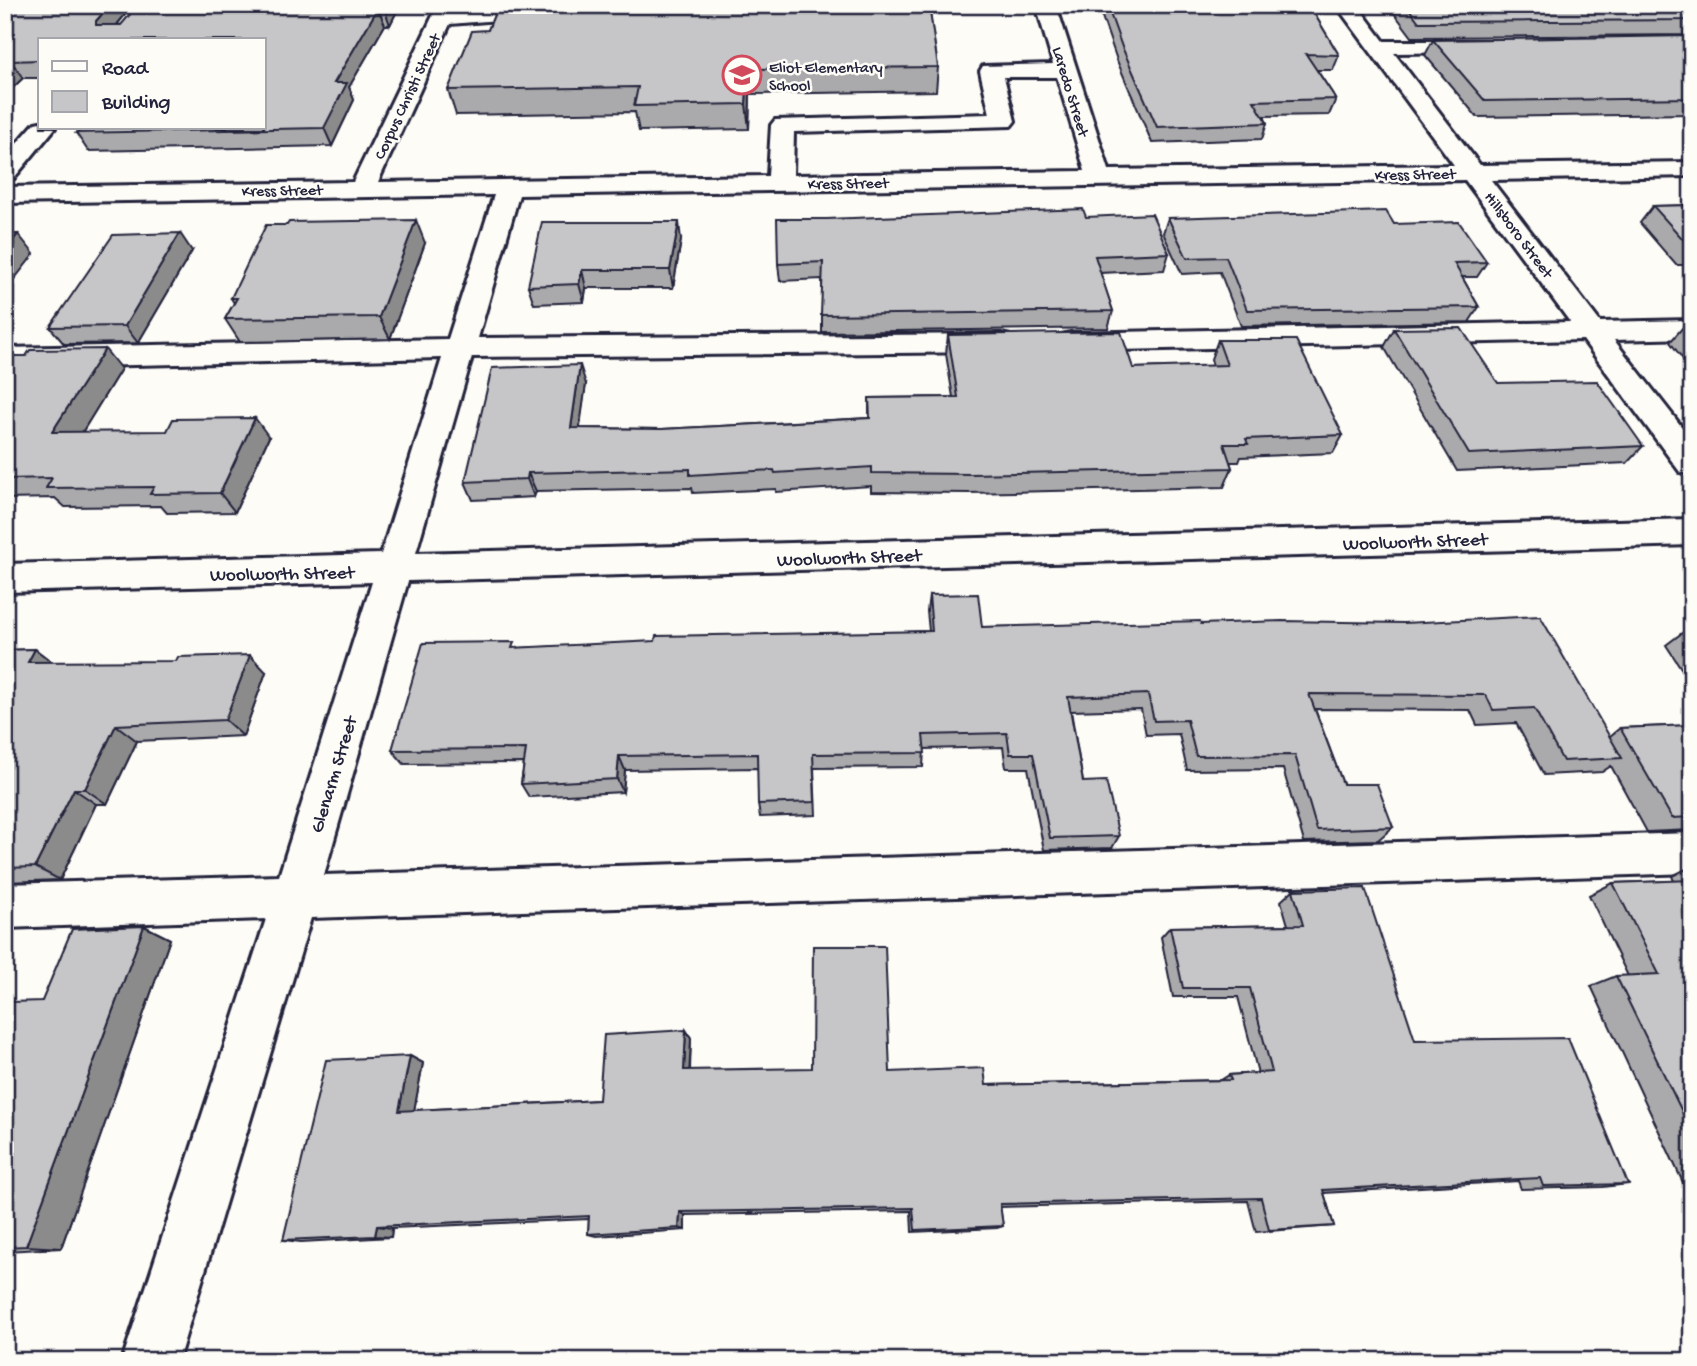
<svg xmlns="http://www.w3.org/2000/svg" width="1697" height="1366" font-family="'Gochi Hand',sans-serif">
	<rect width="100%" height="100%" fill="#fdfcf7"/>
	<filter id="ink" filterUnits="userSpaceOnUse"><feTurbulence type="fractalNoise" baseFrequency=".0143" numOctaves="2"/><feDisplacementMap in="SourceGraphic" scale="14" xChannelSelector="R" yChannelSelector="G"/><feConvolveMatrix kernelMatrix="1 2 1 2 8 2 1 2 1" color-interpolation-filters="sRGB"/></filter>
	<g filter="url(#ink)">
		<g fill="none" stroke-linecap="round" stroke-linejoin="round">
			<defs>
				<g id="minor">
					<path d="M438,5H458L455,11L484,10L487,5H507L499,20L450,24L378,182L768,176L771,125L775,120L990,114L980,71L983,66L1053,64L1036,5H1056L1109,170L1454,165L1336,5H1357L1384,41H1488L1491,46L1488,51L1480,52L1394,53L1480,165L1692,162V176L1491,180L1600,322L1692,320V338L1614,340L1692,440V476L1680,472L1583,340L1071,351L1061,349L1056,342L1061,335L1071,333L1570,322L1465,180L519,195L478,338L1001,334L1011,336L1016,343L1011,350L1001,352L472,357L416,553L1692,519V545L408,581L324,875L1692,833V873L311,918L178,1361H122L266,919L5,928V884L279,876L372,582L5,592V564L381,554L442,358L5,368V348L448,339L494,195L5,203V187L353,182ZM1004,77H1057L1085,171L793,175L794,132L1011,126L1015,121Z"/>
					<polygon points="40,122 40,128 55,128 14,178 5,180 5,157 35,123"/>
				</g>
			</defs>
			<use href="#minor" stroke="#22223b" stroke-width="6"/>
			<use href="#minor" fill="#fdfcf7" fill-rule="evenodd"/>
		</g>
		<g fill="#aaaaac" stroke="#22223b" stroke-width="2">
			<polygon points="5,5 133,5 117,25 400,5 390,25 385,25 349,87 354,100 332,146 88,151 76,133 264,40 40,40 40,78 23,78 5,95"/>
			<polygon points="498,5 931,5 930,14 938,67 936,91 750,94 749,129 639,131 635,112 456,115 448,90 488,30"/>
			<polygon points="1098,5 1309,5 1339,55 1333,70 1317,70 1336,99 1329,115 1264,116 1267,123 1262,139 1152,143 1118,63"/>
			<polygon points="1388,5 1692,5 1692,35 1412,37"/>
			<polygon points="1692,36 1692,114 1477,117 1425,55 1433,40"/>
			<polygon points="1692,205 1692,265 1676,265 1640,223 1653,206"/>
			<polygon points="1086,217 1169,253 1164,270 1100,273 1113,311 1108,328 822,332 822,279 780,281 778,264 827,219"/>
			<polygon points="1168,218 1394,224 1487,262 1477,277 1462,277 1479,307 1469,322 1241,326 1220,272 1182,274 1163,233"/>
			<polygon points="681,240 673,288 586,288 584,302 534,304 528,286"/>
			<polygon points="425,243 390,339 240,342 225,319 234,303 231,298"/>
			<polygon points="192,251 138,343 64,344 50,327"/>
			<polygon points="1684,326 1692,326 1692,371 1670,342"/>
			<polygon points="1394,329 1498,383 1643,446 1627,463 1457,471 1384,347"/>
			<polygon points="948,335 1133,368 1213,366 1211,359 1218,340 1343,435 1333,453 1241,457 1239,462 1230,462 1232,468 1224,487 968,493 871,492 871,486 776,492 776,489 693,493 692,488 536,491 534,497 473,500 465,482 586,384 579,428 662,429 869,418 869,398 953,397 946,354"/>
			<polygon points="5,356 121,369 82,432 269,437 235,512 167,513 161,506 65,507 55,498 5,499"/>
			<polygon points="929,595 982,627 1201,624 1404,623 1610,736 1620,728 1692,725 1692,830 1647,832 1611,766 1602,772 1544,775 1516,723 1477,725 1470,710 1315,709 1343,784 1393,827 1378,840 1304,842 1283,769 1187,770 1179,734 1146,735 1141,709 1071,711 1083,782 1119,836 1112,848 1044,850 1028,768 1006,768 1003,747 924,749 923,767 814,768 816,815 760,817 758,804 758,768 625,770 623,792 529,797 521,784 524,763 404,764 392,750 517,648 929,631 927,611"/>
			<polygon points="1692,629 1692,685 1666,645 1686,630"/>
			<polygon points="35,649 52,662 266,672 243,736 137,741 107,804 96,804 60,880 5,882 5,650"/>
			<polygon points="1692,866 1692,1190 1687,1191 1591,986 1616,976 1628,976 1589,895 1613,883 1674,881 1672,876"/>
			<polygon points="1293,890 1415,1040 1628,1184 1603,1187 1521,1189 1518,1181 1324,1193 1334,1226 1256,1232 1248,1201 1000,1207 1003,1226 997,1228 912,1232 911,1211 685,1215 685,1230 596,1236 588,1234 589,1219 392,1228 391,1237 301,1242 283,1240 410,1056 423,1063 414,1110 599,1100 686,1030 691,1038 690,1070 890,1072 986,1085 1221,1080 1229,1075 1258,1073 1238,997 1173,997 1161,937 1170,927 1288,925 1281,901"/>
			<polygon points="144,926 170,939 61,1248 5,1251 5,1013 42,1001"/>
		</g>
		<g fill="#8b8b8c" stroke="#22223b" stroke-width="2">
			<polygon points="110,5 133,5 106,38 96,25 96,21"/>
			<polygon points="385,5 400,5 390,25 384,8"/>
			<polygon points="378,8 385,25 349,87 354,100 332,146 324,128 334,83"/>
			<polygon points="11,61 23,78 5,95 5,66"/>
			<polygon points="748,69 750,94 749,129 746,104"/>
			<polygon points="416,220 425,243 390,339 379,317"/>
			<polygon points="679,222 681,240 673,288 670,270"/>
			<polygon points="180,233 192,251 138,343 125,326"/>
			<polygon points="18,234 34,254 5,291 5,250"/>
			<polygon points="582,270 586,288 584,302 579,284"/>
			<polygon points="105,349 121,369 70,452 52,432"/>
			<polygon points="580,365 586,384 577,447 571,428"/>
			<polygon points="255,418 269,437 235,512 220,493"/>
			<polygon points="528,473 536,491 534,497 527,479"/>
			<polygon points="35,649 57,666 28,662"/>
			<polygon points="250,655 266,672 243,736 225,720"/>
			<polygon points="116,725 137,741 107,804 85,789"/>
			<polygon points="619,756 625,770 623,792 617,779"/>
			<polygon points="74,789 96,804 60,880 35,867"/>
			<polygon points="144,926 170,939 61,1248 26,1246"/>
			<polygon points="686,1030 691,1038 689,1077 684,1070"/>
			<polygon points="410,1056 423,1063 413,1116 399,1111"/>
			<polygon points="680,1212 685,1215 685,1230 679,1228"/>
			<polygon points="377,1226 392,1228 391,1237 375,1236"/>
		</g>
		<g fill="#c6c6c8" stroke="#22223b" stroke-width="2">
			<polygon points="5,5 110,5 96,21 96,25 121,25 138,5 385,5 384,8 378,8 334,83 347,83 324,128 76,133 81,128 264,128 264,40 40,40 40,60 11,61 5,66"/>
			<polygon points="498,5 929,5 938,67 748,69 746,104 634,106 638,87 448,90 472,31 488,30"/>
			<polygon points="1107,5 1309,5 1339,55 1306,54 1336,99 1254,101 1267,123 1157,127 1122,47"/>
			<polygon points="1406,5 1692,5 1692,20 1419,22"/>
			<polygon points="1692,36 1692,98 1485,101 1433,40"/>
			<polygon points="1692,205 1692,247 1690,247 1653,206"/>
			<polygon points="1083,209 1086,217 1152,214 1169,253 1095,256 1113,311 821,315 823,262 778,264 777,219 827,219"/>
			<polygon points="1386,211 1394,224 1459,222 1487,262 1454,263 1479,307 1247,310 1226,257 1187,258 1168,218"/>
			<polygon points="416,220 379,317 225,319 237,298 231,298 266,225 287,225 289,222"/>
			<polygon points="542,222 679,222 670,270 582,270 579,284 528,286"/>
			<polygon points="180,233 125,326 50,327 113,235"/>
			<polygon points="5,234 18,234 5,250"/>
			<polygon points="1684,326 1692,326 1692,335"/>
			<polygon points="1461,328 1498,383 1597,381 1643,446 1469,454 1394,329"/>
			<polygon points="1121,332 1133,368 1227,365 1218,340 1296,340 1343,435 1246,439 1248,444 1224,444 1232,468 971,474 872,473 872,467 775,473 774,470 690,475 690,469 528,473 527,479 465,482 492,368 580,365 571,428 662,429 870,418 869,398 958,397 948,335"/>
			<polygon points="105,349 52,432 167,431 173,419 255,418 220,493 150,494 154,487 46,488 52,478 5,479 5,356 26,356 30,350"/>
			<polygon points="978,594 982,627 1200,621 1201,624 1281,621 1404,623 1540,616 1622,758 1563,761 1534,708 1493,710 1486,695 1309,694 1343,784 1377,784 1393,827 1317,830 1295,755 1196,756 1187,720 1154,721 1148,694 1068,697 1083,782 1106,781 1119,836 1050,838 1033,754 1010,754 1007,733 923,735 925,753 813,754 815,802 758,804 757,754 619,756 617,779 521,784 526,749 392,750 423,643 514,642 512,648 655,641 656,636 932,631 929,595"/>
			<polygon points="1692,629 1692,639 1686,630"/>
			<polygon points="35,649 28,662 176,661 178,657 250,655 225,720 116,725 85,789 74,789 35,867 5,868 5,650"/>
			<polygon points="1692,725 1692,817 1672,818 1620,728"/>
			<polygon points="1692,880 1692,1132 1616,976 1659,974 1613,883"/>
			<polygon points="1365,888 1415,1040 1568,1038 1628,1184 1543,1186 1540,1178 1323,1190 1334,1226 1269,1230 1261,1198 1000,1204 1003,1226 915,1230 913,1208 680,1212 679,1228 588,1234 589,1216 377,1226 375,1236 283,1240 326,1060 410,1056 399,1111 599,1100 604,1035 686,1030 684,1070 812,1068 813,946 885,946 890,1072 984,1068 986,1085 1231,1080 1229,1075 1272,1072 1250,988 1183,988 1170,927 1303,925 1293,890"/>
			<polygon points="144,926 26,1246 5,1247 5,1013 10,1002 42,1001 72,929"/>
		</g>
	</g>
	<defs>
		<symbol id="school-ring" viewBox="-11 -11 22 22"><circle r="9.5" fill="#fdfcf7" stroke="#d1495b" stroke-width="1.5"/><path d="M0-5L7-2L0 1L-7-2ZM-4 1L0 2.5L4 1V4Q0 6-4 4Z" fill="#d1495b"/></symbol>
	</defs>
	<g fill-rule="evenodd">
		<use href="#school-ring" x="720" y="53" width="44" height="44"/>
	</g>
	<g text-anchor="middle" stroke-width="5" stroke-linejoin="round" paint-order="stroke">
		<g font-size="16" fill="#22223b" stroke="#fdfcf7" text-anchor="start">
			<text x="769" y="72">Eliot Elementary<tspan x="769" dy="18">School</tspan></text>
		</g>
		<g font-size="16" fill="#22223b" stroke="#fdfcf7">
			<text transform="translate(1072 91) rotate(73)" y="6">Laredo Street</text>
			<text transform="translate(406 96) rotate(-65)" y="6">Corpus Christi Street</text>
			<text transform="translate(1415 173) rotate(-1)" y="6">Kress Street</text>
			<text transform="translate(848 182) rotate(-1)" y="6">Kress Street</text>
			<text transform="translate(282 189) rotate(-1)" y="6">Kress Street</text>
			<text transform="translate(1520 234) rotate(53)" y="6">Hillsboro Street</text>
		</g>
		<g font-size="19" fill="#22223b" stroke="#fdfcf7">
			<text transform="translate(1415 540) rotate(-2)" y="7">Woolworth Street</text>
			<text transform="translate(849 556) rotate(-2)" y="7">Woolworth Street</text>
			<text transform="translate(282 572) rotate(-1)" y="7">Woolworth Street</text>
			<text transform="translate(332 774) rotate(-73)" y="7">Glenarm Street</text>
		</g>
	</g>
	<rect width="1697" height="1366" fill="none" stroke="#fdfcf7" stroke-width="28"/>
	<rect x="14" y="14" width="1669" height="1338" fill="none" stroke="#22223b" stroke-width="2.5" filter="url(#ink)"/>
	<rect x="38" y="38" width="228" height="91" fill="#fdfcf7" stroke="#a5a5ac" stroke-width="2"/>
	<rect x="52" y="61" width="35" height="10" fill="#fdfcf7" stroke="#a5a5ac" stroke-width="2"/>
	<text x="102" y="74" font-size="21" fill="#22223b">Road</text>
	<rect x="52" y="91" width="35" height="21" fill="#c6c6c8" stroke="#a5a5ac" stroke-width="2"/>
	<text x="102" y="108" font-size="21" fill="#22223b">Building</text>
</svg>
